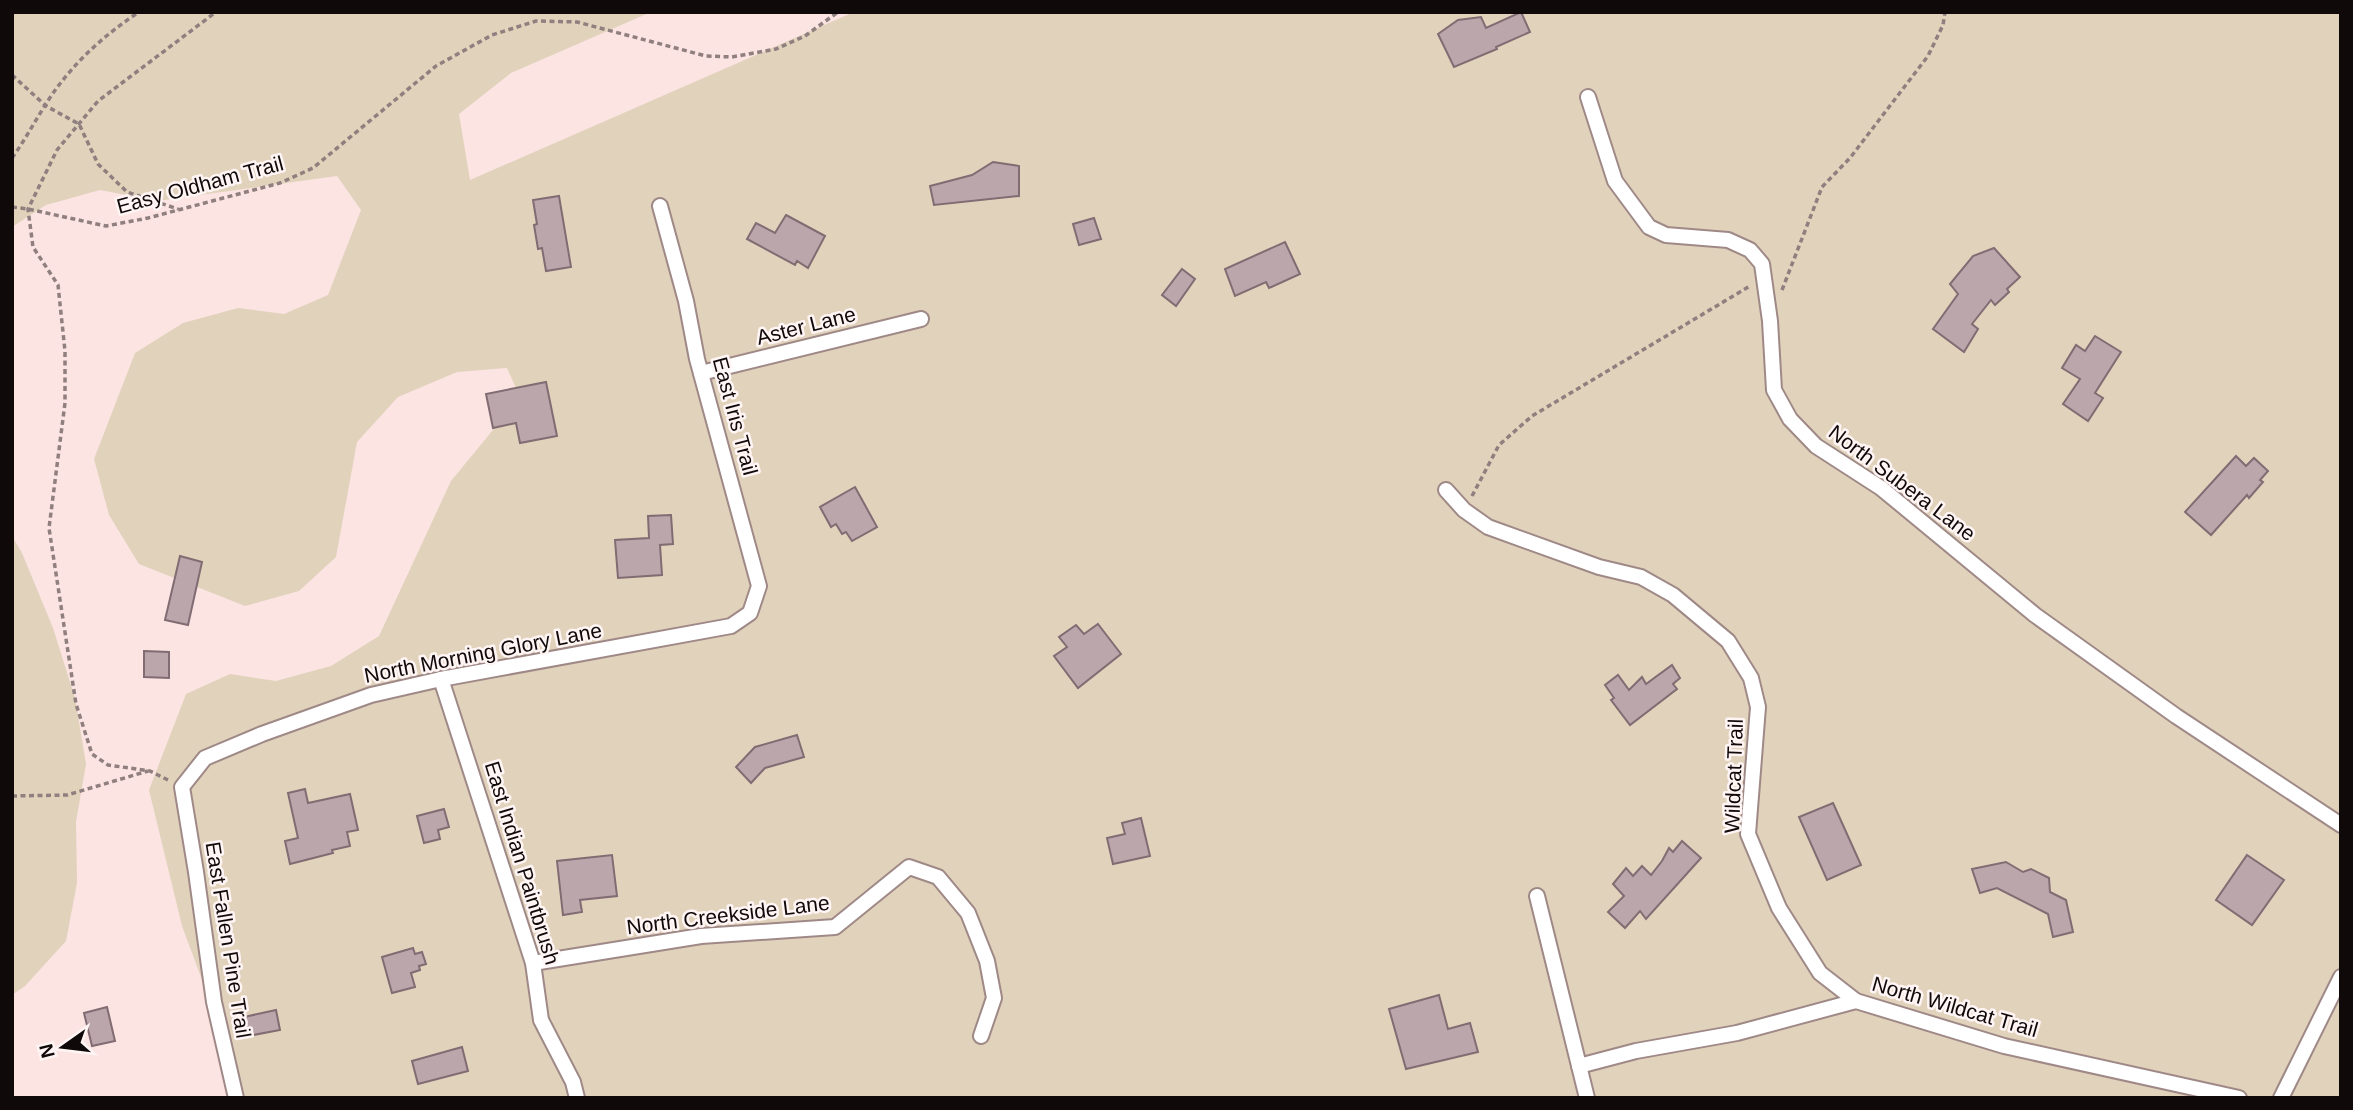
<svg xmlns="http://www.w3.org/2000/svg" width="2353" height="1110" font-family="Arial,sans-serif">
	<rect width="100%" height="100%" fill="#fce4e2"/>
	<g fill="#e1d2bc">
		<polygon points="12,12 651,12 511,73 459,114 470,180 854,12 2341,12 2341,1098 240,1098 236,1071 182,926 149,790 186,694 230,674 276,681 331,666 379,636 451,481 520,397 507,368 457,372 398,397 357,442 336,557 299,591 245,606 139,564 109,515 94,459 135,353 183,323 238,308 284,314 328,295 361,210 337,176 157,201 100,190 46,205 12,227"/>
		<polygon points="12,536 22,553 53,628 75,698 86,764 76,822 77,883 66,941 25,986 12,995"/>
	</g>
	<g fill="#bba6ac" stroke="#806c72" stroke-width="2">
		<polygon points="1521,12 1530,32 1496,47 1497,49 1454,67 1438,34 1458,20 1481,17 1486,28"/>
		<polygon points="993,162 1019,166 1019,196 934,205 930,186 972,175"/>
		<polygon points="559,196 571,267 546,271 542,248 538,249 534,225 537,224 533,200"/>
		<polygon points="786,215 825,236 808,268 797,261 795,265 747,239 756,223 775,233"/>
		<polygon points="1094,218 1101,239 1079,245 1073,224"/>
		<polygon points="1285,242 1300,274 1269,288 1266,282 1235,296 1225,269"/>
		<polygon points="1994,248 2020,277 2007,289 2009,292 1995,305 1991,300 1972,324 1978,329 1964,352 1933,329 1958,294 1950,284 1973,256"/>
		<polygon points="1182,269 1195,279 1176,306 1162,295"/>
		<polygon points="2095,336 2121,352 2095,393 2103,398 2088,421 2063,404 2080,379 2062,368 2076,345 2085,351"/>
		<polygon points="546,382 557,436 520,443 516,423 493,428 486,394"/>
		<polygon points="2236,456 2246,466 2254,458 2268,471 2260,480 2263,482 2249,498 2247,495 2211,535 2185,512"/>
		<polygon points="855,487 877,527 852,541 846,532 842,534 836,524 831,527 820,507"/>
		<polygon points="671,515 673,544 660,545 662,575 618,578 615,540 649,538 648,516"/>
		<polygon points="180,556 202,562 188,625 165,620"/>
		<polygon points="1098,624 1121,654 1078,688 1054,656 1067,647 1059,637 1076,625 1084,634"/>
		<polygon points="144,651 169,652 169,678 144,677"/>
		<polygon points="1672,665 1680,678 1673,684 1677,689 1630,725 1611,700 1614,698 1605,685 1618,675 1629,690 1642,677 1646,684"/>
		<polygon points="797,735 804,757 765,768 751,783 736,767 755,747"/>
		<polygon points="305,789 308,803 350,794 358,830 347,832 350,846 332,850 333,853 290,864 285,841 298,838 288,793"/>
		<polygon points="1833,803 1861,865 1827,880 1799,817"/>
		<polygon points="444,809 449,827 438,830 440,839 424,843 417,816"/>
		<polygon points="1141,818 1150,856 1113,864 1107,838 1125,834 1122,823"/>
		<polygon points="1682,841 1701,858 1646,919 1640,911 1625,928 1608,912 1624,896 1613,884 1626,868 1633,876 1642,866 1651,875 1662,861 1669,848 1673,852"/>
		<polygon points="612,855 617,896 580,900 582,912 563,915 557,861"/>
		<polygon points="2247,855 2284,880 2252,925 2216,900"/>
		<polygon points="2006,862 2023,872 2031,869 2049,878 2050,892 2066,900 2073,932 2053,937 2048,914 1997,888 1980,893 1972,869"/>
		<polygon points="413,948 415,954 422,952 426,964 419,966 420,970 411,973 415,987 392,993 382,957"/>
		<polygon points="1439,995 1448,1029 1470,1023 1478,1052 1406,1069 1389,1009"/>
		<polygon points="107,1007 115,1041 92,1046 84,1013"/>
		<polygon points="276,1010 280,1030 248,1036 244,1017"/>
		<polygon points="462,1047 468,1071 418,1084 412,1061"/>
	</g>
	<g fill="none" stroke-linecap="round" stroke-linejoin="round">
		<defs>
			<g id="street">
				<polyline points="1588,97 1615,181 1649,227 1666,235 1728,240 1750,250 1762,264 1770,321 1774,390 1790,419 1816,446 1881,488 2035,615 2176,716 2341,825"/>
				<polyline points="701,373 921,319"/>
				<polyline points="1446,490 1464,510 1488,527 1599,567 1641,577 1673,595 1728,641 1751,678 1758,707 1748,834 1779,908 1820,973 1856,1001"/>
				<polyline points="441,679 533,963 541,1020 573,1082 577,1098"/>
				<polyline points="1537,896 1587,1098"/>
				<polyline points="533,963 701,936 835,927 909,867 938,877 968,913 987,961 994,998 981,1036"/>
				<polyline points="1579,1066 1636,1051 1737,1033 1856,1001 2004,1046 2239,1098"/>
				<polyline points="236,1098 214,1002 196,872 182,787 205,758 262,734 371,695 441,679 731,626 750,613 759,586 697,359 686,301 660,206"/>
				<polyline points="2281,1098 2341,977"/>
			</g>
		</defs>
		<use href="#street" stroke="#9f8987" stroke-width="18"/>
		<g stroke="#8f7f7e" stroke-width="3.5" stroke-dasharray="5 3.5" stroke-linecap="butt">
			<polyline points="12,75 46,106 79,124 98,164 127,192 178,209"/>
			<path d="M12,158C28,136 40,111 56,89C78,59 107,33 139,12"/>
			<polyline points="12,207 28,209 106,226 148,218 280,183 313,168 436,66 492,35 536,21 577,22 706,56 732,57 776,49 805,36 838,12"/>
			<polyline points="1782,290 1822,187 1850,158 1928,56 1943,25 1945,12"/>
			<polyline points="1472,496 1499,445 1532,416 1750,286"/>
			<polyline points="168,780 150,771 108,765 92,754 76,704 49,528 65,403 65,351 58,285 33,247 28,209 57,150 98,101 216,12"/>
			<polyline points="12,796 67,795 148,771"/>
		</g>
		<use href="#street" stroke="#fff" stroke-width="14"/>
	</g>
	<g text-anchor="middle" stroke-width="5" stroke-linejoin="round" paint-order="stroke">
		<g font-size="21" fill="#100909" stroke="#fff5f4">
			<text transform="translate(200 185) rotate(-15)" y="7">Easy Oldham Trail</text>
			<text transform="translate(806 326) rotate(-14)" y="7">Aster Lane</text>
			<text transform="translate(735 416) rotate(75)" y="7">East Iris Trail</text>
			<text transform="translate(1902 483) rotate(37)" y="7">North Subera Lane</text>
			<text transform="translate(483 653) rotate(-11)" y="7">North Morning Glory Lane</text>
			<text transform="translate(1734 776) rotate(-88)" y="7">Wildcat Trail</text>
			<text transform="translate(522 863) rotate(73)" y="7">East Indian Paintbrush</text>
			<text transform="translate(728 915) rotate(-7)" y="7">North Creekside Lane</text>
			<text transform="translate(228 940) rotate(81)" y="7">East Fallen Pine Trail</text>
			<text transform="translate(1955 1007) rotate(16)" y="7">North Wildcat Trail</text>
		</g>
	</g>
	<rect width="2353" height="1110" fill="none" stroke="#100909" stroke-width="28"/>
	<g transform="translate(63 1047) rotate(256)" stroke="#fff5f4" stroke-width="5" paint-order="stroke">
	<path d="M0-5L12 26L0 18L-12 26Z" fill="#100909"/>
	<text y="-10" font-size="19" font-weight="bold" text-anchor="middle" fill="#100909">N</text>
	</g>
</svg>
